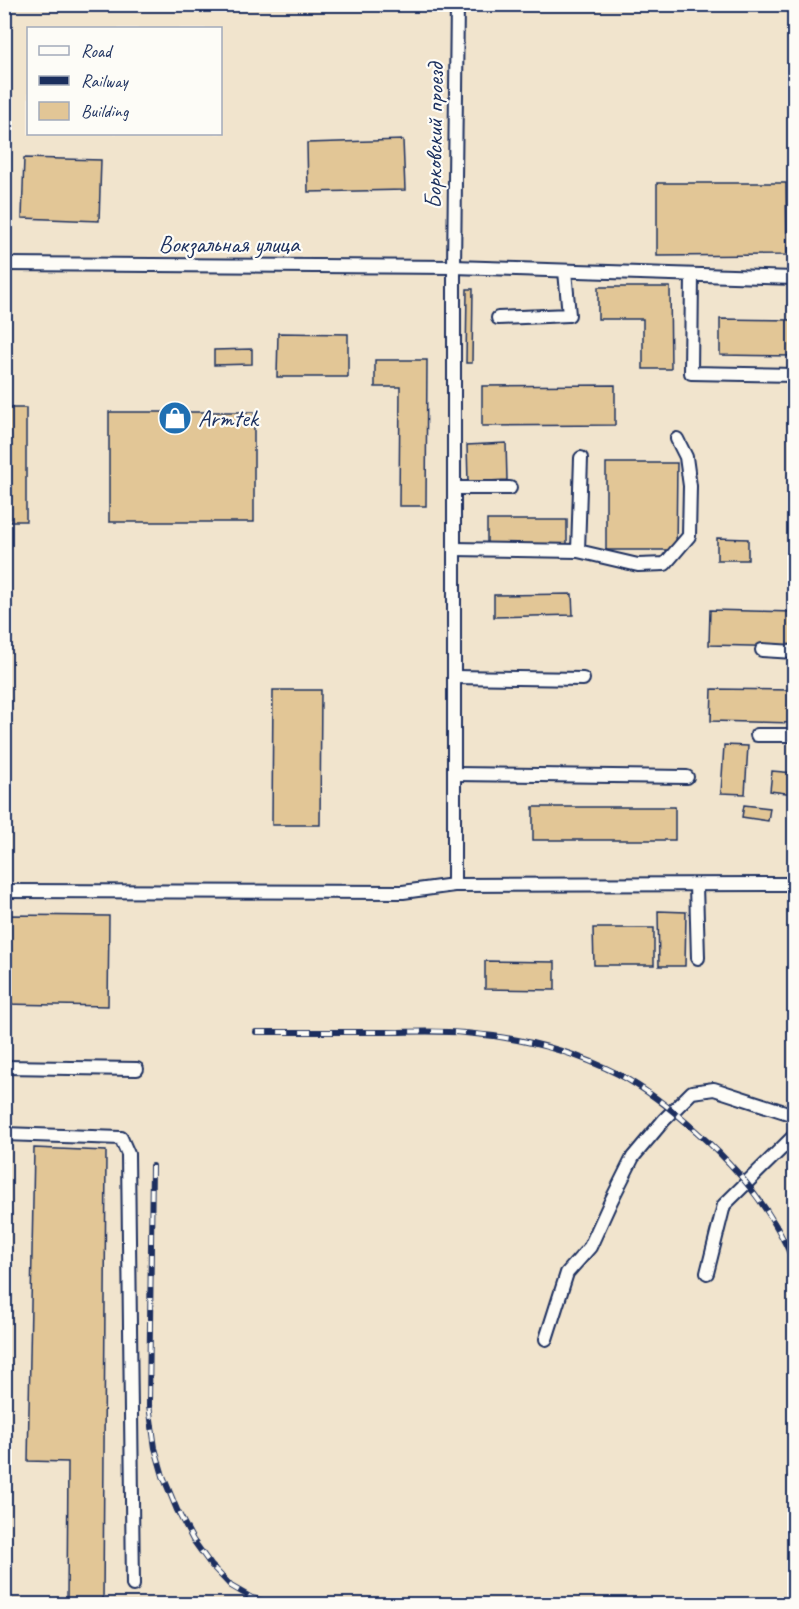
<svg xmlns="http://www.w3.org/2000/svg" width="799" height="1609" font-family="Caveat,sans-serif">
	<rect width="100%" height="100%" fill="#f8f1e4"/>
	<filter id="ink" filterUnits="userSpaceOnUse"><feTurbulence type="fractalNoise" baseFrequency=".0167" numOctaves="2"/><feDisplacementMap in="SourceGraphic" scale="12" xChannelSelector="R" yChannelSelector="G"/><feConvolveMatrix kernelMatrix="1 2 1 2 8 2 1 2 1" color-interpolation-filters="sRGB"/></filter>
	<g filter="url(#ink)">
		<path fill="#f1e4cd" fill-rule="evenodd" d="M5,5H794V1604H5ZM28,28H220V134H28Z"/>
		<g fill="#e2c696" stroke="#1b2f5e" stroke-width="1.5">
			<polygon points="403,140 405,190 308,192 307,143"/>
			<polygon points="24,158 101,160 99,221 22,218"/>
			<polygon points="657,183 786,183 787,255 657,256"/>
			<polygon points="598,287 670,287 671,369 643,369 643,319 598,319"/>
			<polygon points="467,289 473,289 472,363 466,363"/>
			<polygon points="720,319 794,320 794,356 720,355"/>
			<polygon points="278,333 348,334 348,377 277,377"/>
			<polygon points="252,349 252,364 214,365 214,350"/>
			<polygon points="375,360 427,360 426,506 399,506 400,387 375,387"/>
			<polygon points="615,385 615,425 482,426 482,386"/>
			<rect x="4" y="408" width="22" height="113"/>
			<rect x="109" y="412" width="145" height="110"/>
			<polygon points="506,443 507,480 468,482 467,445"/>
			<polygon points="606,463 677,463 676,550 606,550"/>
			<rect x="487" y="520" width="80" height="27"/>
			<polygon points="717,538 748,539 748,560 717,560"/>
			<polygon points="572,594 573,615 494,617 494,595"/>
			<polygon points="710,610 794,612 794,647 709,645"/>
			<polygon points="712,689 794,690 794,723 711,721"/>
			<polygon points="273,690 321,690 320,825 272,825"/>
			<polygon points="724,745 748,746 745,794 721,793"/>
			<polygon points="772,771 794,773 794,794 770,791"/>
			<polygon points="744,805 770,808 768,821 742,817"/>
			<rect x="533" y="807" width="142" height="33"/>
			<polygon points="658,911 686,912 685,966 659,966"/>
			<polygon points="4,915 109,916 108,1006 4,1004"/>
			<polygon points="593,928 654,928 654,965 594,965"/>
			<polygon points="485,961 555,962 555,990 485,989"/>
			<polygon points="34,1148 106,1151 103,1603 67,1603 68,1462 28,1461"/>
		</g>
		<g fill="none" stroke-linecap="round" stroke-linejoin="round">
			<defs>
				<g id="minor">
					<polyline points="4,264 454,267 794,278"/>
					<polyline points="692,275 691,373 794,375"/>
					<polyline points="498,318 569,315 565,271"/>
					<polyline points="454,488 510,488"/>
					<polyline points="454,549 578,551 581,458"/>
					<polyline points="578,551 638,565 665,564 689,536 690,486 686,457 677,439"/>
					<polyline points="762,650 794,652"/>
					<polyline points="454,677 583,679"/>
					<polyline points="757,735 794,735"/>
					<polyline points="454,774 687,777"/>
					<polyline points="454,885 794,884"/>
					<polyline points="696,885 698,958"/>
					<polyline points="4,891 403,892 454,885 454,267 457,4"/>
					<polyline points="4,1067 137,1069"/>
					<polyline points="4,1134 121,1138 128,1154 133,1585"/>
					<polyline points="707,1273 724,1205 794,1136"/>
					<polyline points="546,1339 567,1273 590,1247 611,1201 633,1157 664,1120 692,1092 714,1089 794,1115"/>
				</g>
			</defs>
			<use href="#minor" stroke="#1b2f5e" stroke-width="16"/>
			<use href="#minor" stroke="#fdfcf7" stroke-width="12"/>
			<defs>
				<g id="rail">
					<path d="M256,1032C299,1032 341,1032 383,1032C411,1032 438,1030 465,1033C517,1037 571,1050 618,1074C648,1090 673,1110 698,1133C739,1169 774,1213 794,1263"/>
					<polyline points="152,1166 149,1405 155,1448 163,1476 177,1510 193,1540 211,1565 231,1586 252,1598 274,1604"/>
				</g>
			</defs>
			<use href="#rail" stroke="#1b2f5e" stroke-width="6"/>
			<use href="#rail" stroke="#fdfcf7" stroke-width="4" stroke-dasharray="11" stroke-linecap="butt"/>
		</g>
	</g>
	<defs>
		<symbol id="shop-disc" viewBox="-11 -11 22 22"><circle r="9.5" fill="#1f6fb2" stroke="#fdfcf7"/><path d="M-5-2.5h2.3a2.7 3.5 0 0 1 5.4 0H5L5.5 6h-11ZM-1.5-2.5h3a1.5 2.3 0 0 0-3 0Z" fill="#fff"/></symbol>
	</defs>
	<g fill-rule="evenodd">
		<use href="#shop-disc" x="156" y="399" width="38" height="38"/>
	</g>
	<g text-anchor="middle" stroke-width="4.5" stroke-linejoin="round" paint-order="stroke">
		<g font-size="24" fill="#1b2f5e" stroke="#fdfcf7">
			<text transform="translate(434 136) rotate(-89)" y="8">Борковский проезд</text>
			<text x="229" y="252">Вокзальная улица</text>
		</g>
		<g font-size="24" fill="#1b2f5e" stroke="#fdfcf7" text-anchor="start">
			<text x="198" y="426">Armtek</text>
		</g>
	</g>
	<rect width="799" height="1609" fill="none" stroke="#fdfcf7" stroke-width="24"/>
	<rect x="12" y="12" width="775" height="1585" fill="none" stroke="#1b2f5e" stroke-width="2" filter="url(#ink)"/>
	<rect x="27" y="27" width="195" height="108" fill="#fdfcf7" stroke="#a3aaba" stroke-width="1.5"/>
	<rect x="39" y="46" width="30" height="9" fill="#fdfcf7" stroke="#a3aaba" stroke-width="1.5"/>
	<text x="81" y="57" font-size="18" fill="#1b2f5e">Road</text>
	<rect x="39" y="76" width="30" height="9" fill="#1b2f5e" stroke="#a3aaba" stroke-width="1.5"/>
	<text x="81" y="87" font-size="18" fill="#1b2f5e">Railway</text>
	<rect x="39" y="102" width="30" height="18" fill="#e2c696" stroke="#a3aaba" stroke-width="1.5"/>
	<text x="81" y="117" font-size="18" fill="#1b2f5e">Building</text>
</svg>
